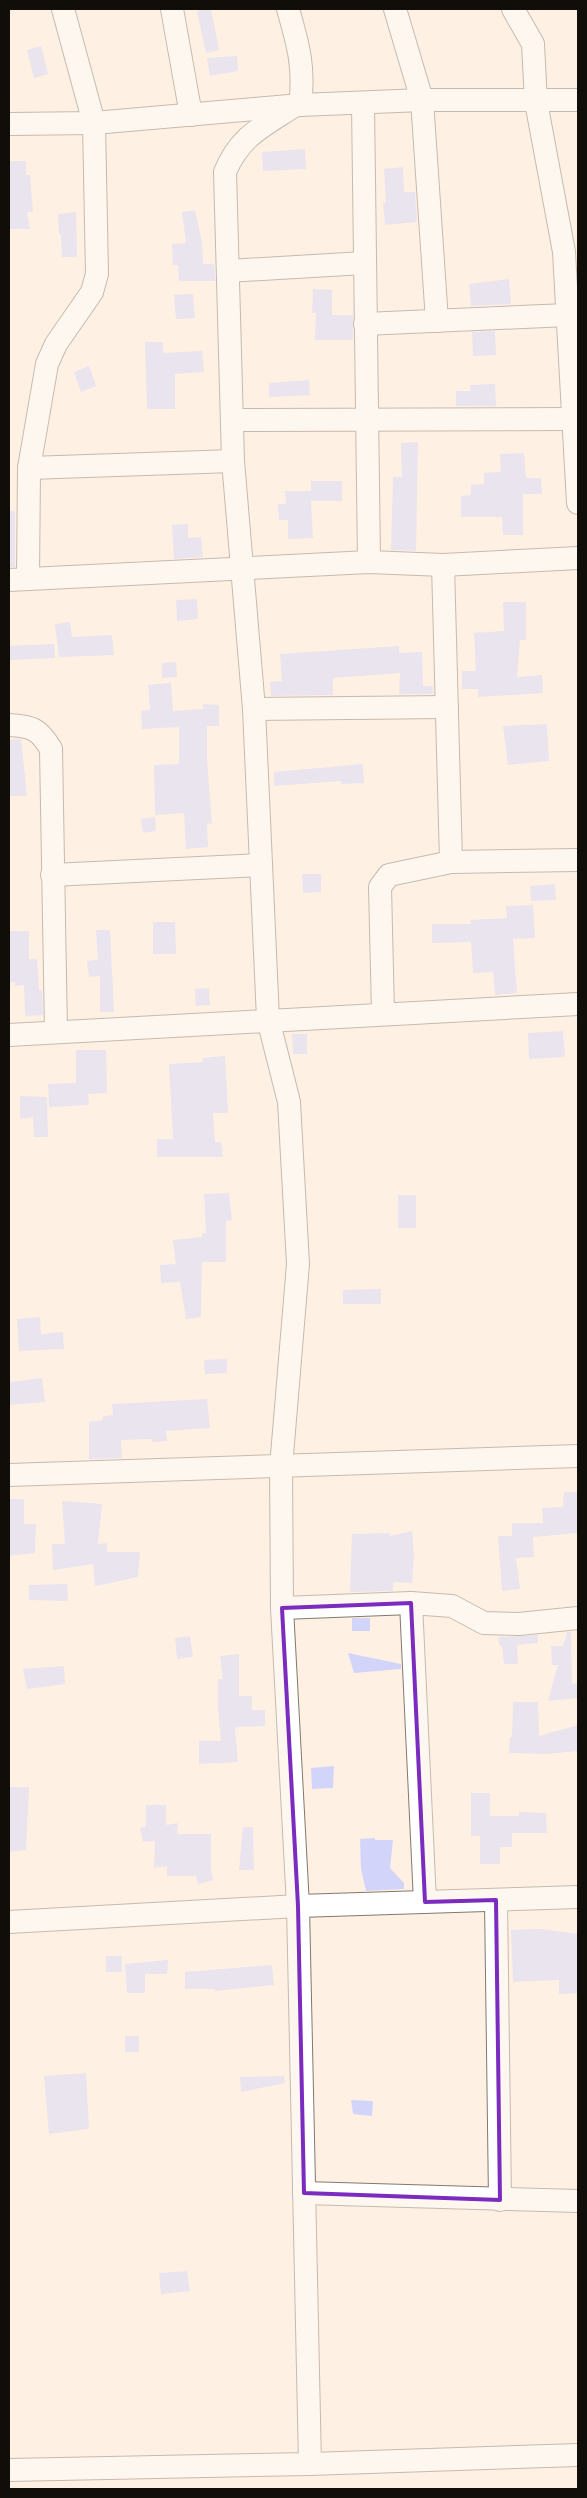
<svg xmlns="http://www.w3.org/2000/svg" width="587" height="2498" font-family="Quicksand,sans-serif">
	<rect width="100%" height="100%" fill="#fef1e4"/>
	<g fill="#d3d4fa">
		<polygon points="211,9 219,50 206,53 197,11"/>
		<polygon points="41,46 48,74 34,78 27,50"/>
		<polygon points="237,56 238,71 210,76 207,58"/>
		<polygon points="305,149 306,169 263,171 262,152"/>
		<polygon points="9,161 26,161 26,175 30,175 33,212 27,212 30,229 9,229"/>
		<polygon points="403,167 404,192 415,192 417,222 385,225 383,203 386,203 384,169"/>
		<polygon points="195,210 202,242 203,264 214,264 215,281 179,281 178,265 173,265 172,244 186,243 182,212"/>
		<polygon points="76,212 77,257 62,257 61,234 59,234 58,214"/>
		<polygon points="509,279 511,304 471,306 469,284"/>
		<polygon points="313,289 332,290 332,315 353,315 353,340 315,340 316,313 312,313"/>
		<polygon points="193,294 195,318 176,319 174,295"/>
		<polygon points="495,331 496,355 473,356 472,332"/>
		<polygon points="145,342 163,342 163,353 202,351 204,372 175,374 175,409 147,409"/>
		<polygon points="89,366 96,386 81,392 74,372"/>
		<polygon points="309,380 310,395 269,397 269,383"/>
		<polygon points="495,384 496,406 456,406 456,391 471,391 470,385"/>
		<polygon points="418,442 416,551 391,550 393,477 402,477 401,443"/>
		<polygon points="524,453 526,478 541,478 542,494 523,494 523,535 503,535 502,517 461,517 461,496 471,495 471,485 484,484 484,473 501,472 500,454"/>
		<polygon points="311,481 342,481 342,501 311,501 313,538 288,539 288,520 279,520 278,504 286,504 285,491 311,491"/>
		<rect x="9" y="511" width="6" height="56"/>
		<polygon points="188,524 188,538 201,537 203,557 174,559 172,525"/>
		<polygon points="197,599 198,619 177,621 176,600"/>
		<polygon points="503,602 526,602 526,640 520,640 517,677 542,675 543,693 478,697 478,689 462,689 462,671 476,671 474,633 504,631"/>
		<polygon points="70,622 72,637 112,635 114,655 59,657 55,624"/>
		<polygon points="54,644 55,658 9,660 9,646"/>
		<polygon points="399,646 399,653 422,652 423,686 433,686 433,694 399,694 400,673 333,678 333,695 271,696 270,682 282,681 280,654"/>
		<polygon points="176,662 177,677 162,678 162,663"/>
		<polygon points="171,683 173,711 203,709 203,704 219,705 219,726 207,726 207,760 212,824 207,823 208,847 186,849 184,813 155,815 154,765 179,764 179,727 142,729 141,711 150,710 148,685"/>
		<polygon points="547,724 549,761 508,765 503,726"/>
		<polygon points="21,739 27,796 9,796 9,740"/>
		<polygon points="363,764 364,783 341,784 341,781 274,786 274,772"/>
		<polygon points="155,817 156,831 143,833 141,819"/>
		<polygon points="302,874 321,874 321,892 303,893"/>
		<polygon points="555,884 556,900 531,901 530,886"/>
		<polygon points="533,905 535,938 513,939 517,993 495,995 493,972 473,973 471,942 432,943 432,924 471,924 470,920 507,918 506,906"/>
		<polygon points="153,922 175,922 176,954 153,954"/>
		<polygon points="96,930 110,930 114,1012 100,1012 100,976 89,977 87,961 98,960"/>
		<polygon points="9,931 29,931 29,959 37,959 39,990 42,990 43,1015 25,1016 24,985 15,986 15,982 9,983"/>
		<polygon points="209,988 210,1005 196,1006 195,989"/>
		<polygon points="563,1031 565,1057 529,1059 528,1033"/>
		<polygon points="292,1034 307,1034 307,1054 293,1054"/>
		<polygon points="76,1050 106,1050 107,1093 88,1094 89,1105 49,1107 48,1084 76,1083"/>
		<polygon points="225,1056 228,1110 228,1113 213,1113 215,1142 221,1142 223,1157 157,1157 157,1139 173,1139 169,1064 203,1062 203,1058"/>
		<polygon points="20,1096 47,1097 48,1137 34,1137 33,1117 20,1119"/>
		<polygon points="229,1193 232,1220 226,1221 226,1262 202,1262 201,1317 186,1319 180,1282 161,1283 160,1265 176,1264 173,1240 202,1237 202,1233 206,1233 204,1194"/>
		<rect x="398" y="1195" width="18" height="33"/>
		<polygon points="381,1289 381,1304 343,1304 343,1290"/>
		<polygon points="40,1317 41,1334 63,1332 64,1349 19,1351 17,1319"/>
		<polygon points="227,1359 227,1373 205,1374 204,1360"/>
		<polygon points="42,1378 45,1402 9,1405 9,1382"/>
		<polygon points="207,1399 210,1428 166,1431 167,1441 152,1442 151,1439 121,1440 122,1458 89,1459 89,1422 103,1420 103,1416 113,1415 112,1404"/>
		<polygon points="564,1492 578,1492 578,1533 533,1537 534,1557 516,1558 520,1589 502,1591 498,1536 512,1536 512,1523 543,1523 542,1508 563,1507"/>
		<polygon points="9,1499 24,1499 24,1524 36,1524 35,1553 9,1556"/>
		<polygon points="62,1501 102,1504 98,1544 107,1543 107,1552 140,1552 138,1577 95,1586 93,1564 53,1570 52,1544 65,1544"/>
		<polygon points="412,1531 414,1554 412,1583 393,1582 393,1591 350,1592 352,1534 390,1533 390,1536"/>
		<polygon points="67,1584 68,1601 29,1600 29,1585"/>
		<rect x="352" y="1618" width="18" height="13"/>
		<polygon points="567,1632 571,1632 572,1684 578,1683 578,1698 548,1701 558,1665 552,1665 551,1646 563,1646"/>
		<polygon points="538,1635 538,1643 517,1645 518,1664 504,1664 502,1646 500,1646 498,1637"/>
		<polygon points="190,1636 193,1657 177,1659 175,1638"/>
		<polygon points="348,1653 401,1664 401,1669 354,1673"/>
		<polygon points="239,1654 239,1696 252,1696 252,1710 265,1710 265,1726 235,1727 238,1762 199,1764 199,1741 221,1741 218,1708 218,1679 223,1679 220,1656"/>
		<polygon points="64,1666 65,1684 27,1689 23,1669"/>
		<polygon points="513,1702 538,1702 539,1736 578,1725 578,1751 546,1754 509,1753 510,1737 512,1737"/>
		<polygon points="334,1766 333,1788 312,1789 311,1768"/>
		<polygon points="9,1787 29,1787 26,1850 9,1852"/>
		<polygon points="471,1793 490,1793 490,1816 519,1816 519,1812 546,1813 547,1833 512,1833 512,1847 500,1847 500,1864 480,1864 480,1836 471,1836"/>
		<polygon points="146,1805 166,1805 166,1825 178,1823 177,1834 211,1834 211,1870 213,1880 198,1884 196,1876 167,1876 167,1866 154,1868 155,1841 143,1842 140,1828 146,1827"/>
		<polygon points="243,1827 253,1827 254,1870 239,1870"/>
		<polygon points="375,1838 375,1840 393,1840 390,1868 404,1883 404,1889 366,1891 361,1869 360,1839"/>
		<polygon points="539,1929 578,1934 578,1993 559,1994 559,1980 513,1982 511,1930"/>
		<rect x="106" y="1956" width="16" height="16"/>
		<polygon points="168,1960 167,1974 145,1974 145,1993 127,1993 125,1964"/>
		<polygon points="272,1965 274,1985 215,1991 215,1989 185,1989 185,1972"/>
		<rect x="125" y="2036" width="14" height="16"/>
		<polygon points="86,2073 89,2129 49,2134 44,2076"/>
		<polygon points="284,2076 285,2083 241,2092 240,2077"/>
		<polygon points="351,2100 373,2101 372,2116 353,2114"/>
		<polygon points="187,2271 190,2291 161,2294 159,2273"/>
	</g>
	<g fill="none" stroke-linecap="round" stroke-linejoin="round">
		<defs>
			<g id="minor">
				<polyline points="172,9 191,115"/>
				<path d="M288,9C298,44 305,68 300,105"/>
				<polyline points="395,9 422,100 437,321"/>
				<polyline points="513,9 533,44 536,102 564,252 578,503"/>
				<polyline points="363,104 369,562"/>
				<path d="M294,106C262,127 240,136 225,172L233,461L254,709L268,1019L289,1102L298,1264L281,1467L282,1608L298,1906L310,2464"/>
				<polyline points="9,124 94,123 300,105 422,100 578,100"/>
				<polyline points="228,271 364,263"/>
				<polyline points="365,324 567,315"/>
				<polyline points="232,420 574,419"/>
				<polyline points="29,468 233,461"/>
				<polyline points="443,565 451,862"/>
				<polyline points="28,579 29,468 47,364 56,344 92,292 97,274 94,123 63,9"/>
				<polyline points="9,580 369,562 443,565 578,558"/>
				<polyline points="254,709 447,707"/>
				<path d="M9,725C32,726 39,729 51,749L56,1032"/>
				<polyline points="52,875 261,865"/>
				<polyline points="383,1014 380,887 389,875 451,862 578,860"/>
				<polyline points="9,1035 578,1004"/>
				<polyline points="9,1475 578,1456"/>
				<polyline points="411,1603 425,1902"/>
				<polyline points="282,1608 411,1603 452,1606 484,1623 519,1624 578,1618"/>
				<polyline points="496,1900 500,2200"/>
				<polyline points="9,1922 298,1906 578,1897"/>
				<polyline points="304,2193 578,2201"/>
				<polyline points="9,2470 310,2464 578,2455"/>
			</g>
		</defs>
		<use href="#minor" stroke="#83786d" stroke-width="24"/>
		<use href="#minor" stroke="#fff" stroke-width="22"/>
	</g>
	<path d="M0 0H587V2498H0ZM411,1603L425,1902L496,1900L500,2200L304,2193L298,1906L282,1608Z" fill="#fef1e4" fill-opacity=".55" fill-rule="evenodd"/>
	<path fill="none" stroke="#7b2cbf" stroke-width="4" stroke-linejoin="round" d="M411,1603L425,1902L496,1900L500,2200L304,2193L298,1906L282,1608Z"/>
	<rect width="587" height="2498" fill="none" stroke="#110d09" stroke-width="20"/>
</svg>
